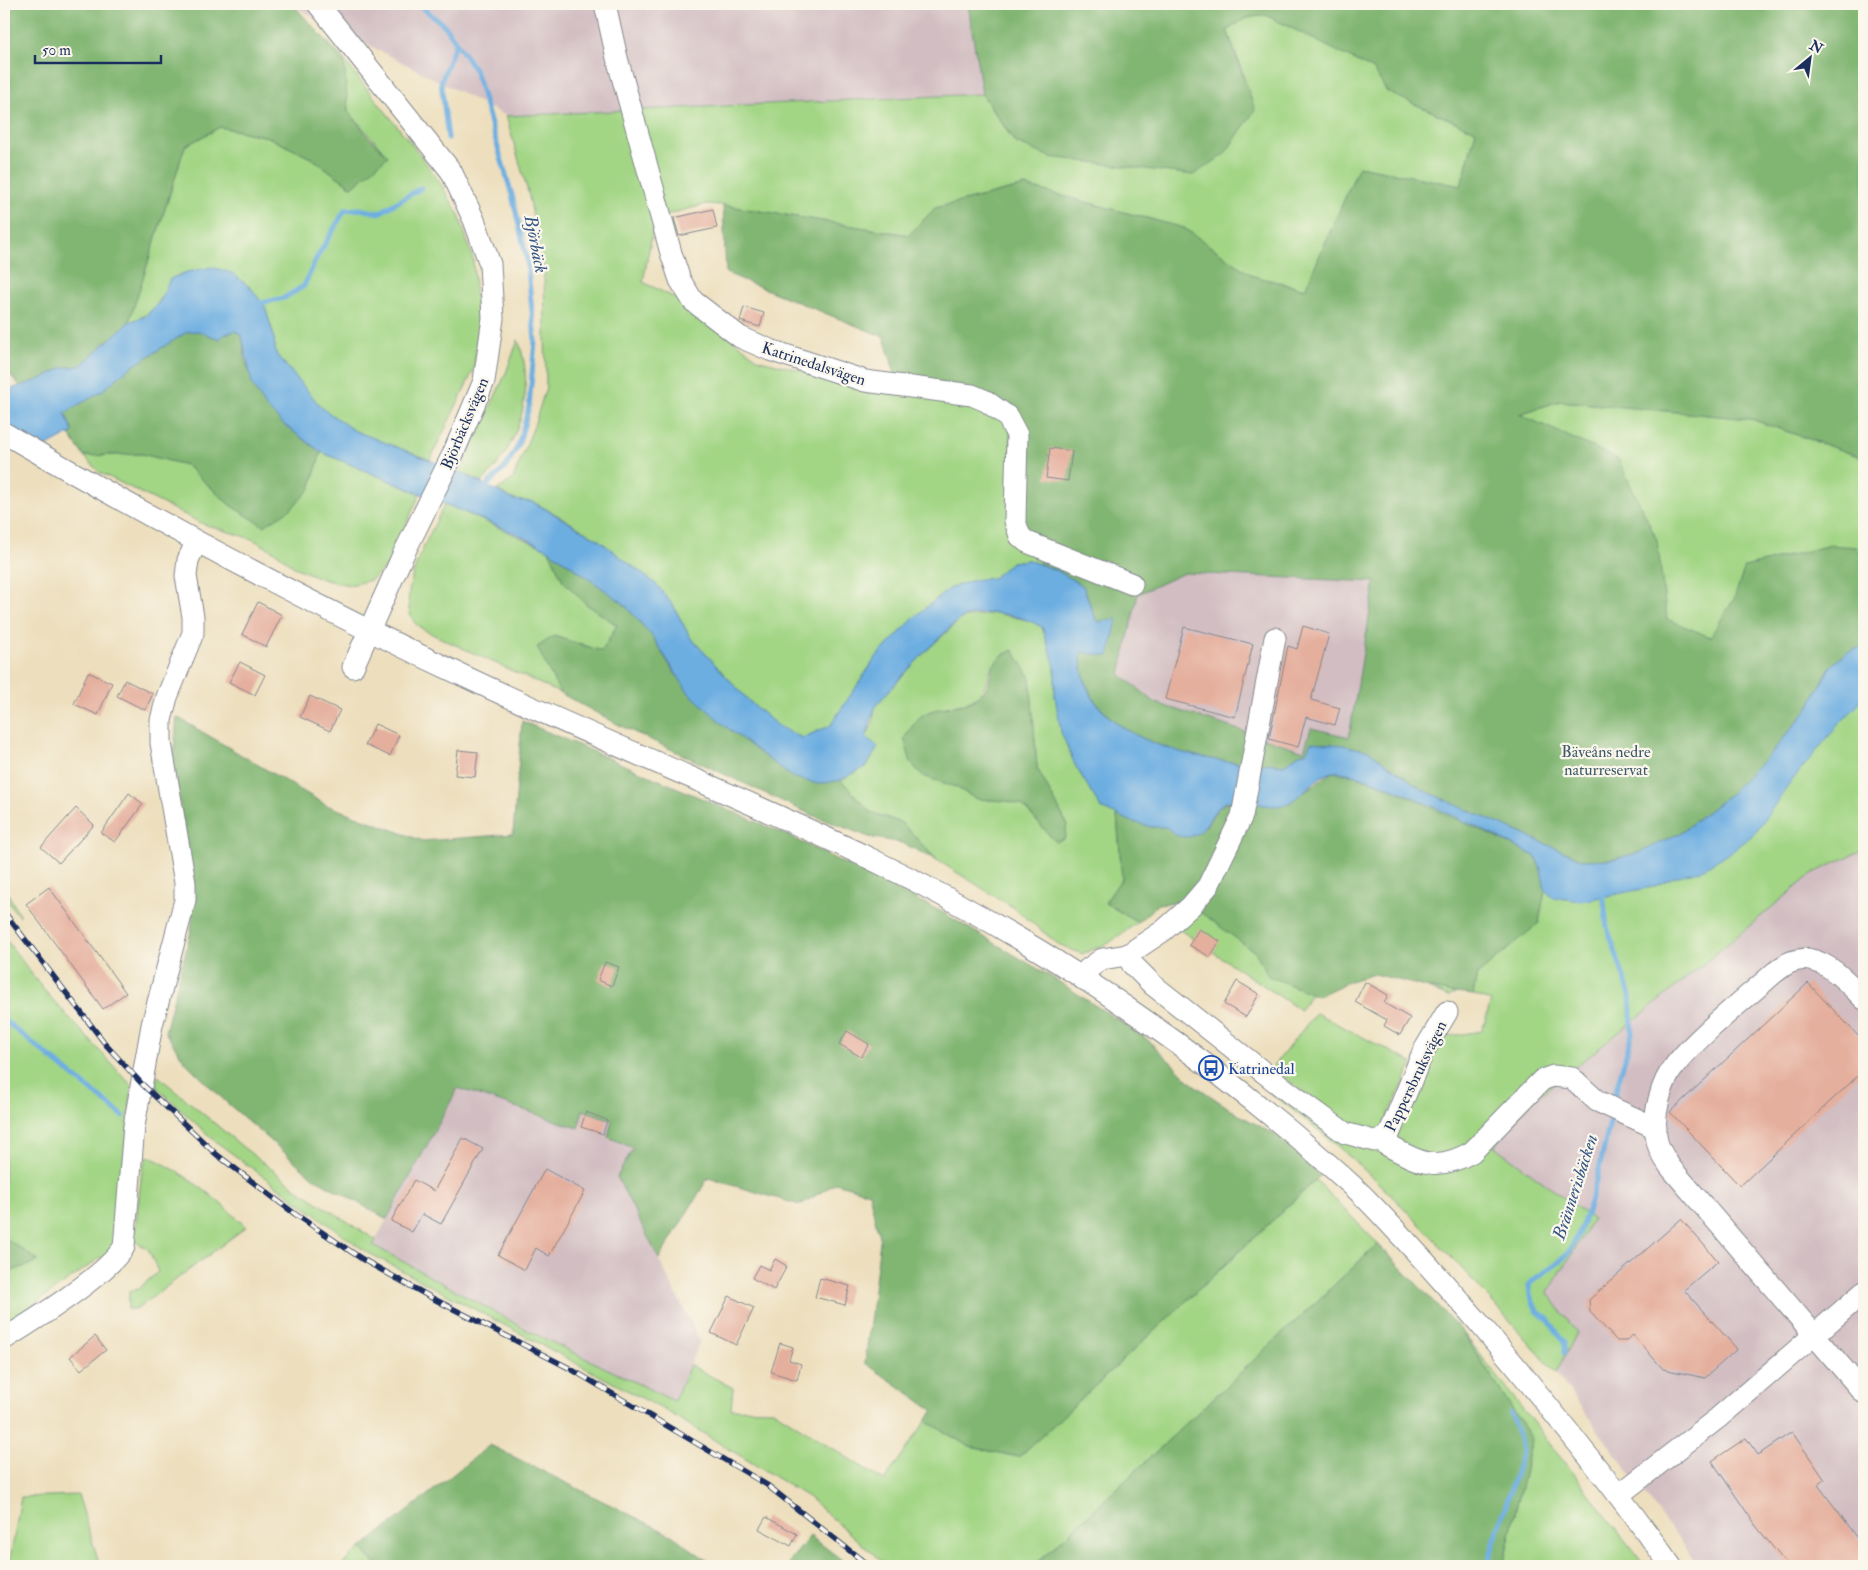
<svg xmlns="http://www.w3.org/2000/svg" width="1868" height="1570" font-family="'IM FELL Double Pica',serif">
	<rect width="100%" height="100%" fill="#fbf7ec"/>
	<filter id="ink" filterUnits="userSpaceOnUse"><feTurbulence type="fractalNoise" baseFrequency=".02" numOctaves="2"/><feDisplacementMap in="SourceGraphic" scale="10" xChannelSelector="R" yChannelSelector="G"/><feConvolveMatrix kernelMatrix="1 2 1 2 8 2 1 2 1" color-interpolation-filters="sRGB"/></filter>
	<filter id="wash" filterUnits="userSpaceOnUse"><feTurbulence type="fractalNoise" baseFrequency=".0096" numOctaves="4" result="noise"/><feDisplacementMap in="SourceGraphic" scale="20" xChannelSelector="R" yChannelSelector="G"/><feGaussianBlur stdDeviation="1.12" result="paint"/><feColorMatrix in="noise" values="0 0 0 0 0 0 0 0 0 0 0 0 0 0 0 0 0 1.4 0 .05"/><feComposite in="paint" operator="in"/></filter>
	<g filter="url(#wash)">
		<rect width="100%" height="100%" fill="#eddfbd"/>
		<g fill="#d2bec2">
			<polygon points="284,4 968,4 982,94 506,116 295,7"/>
			<polygon points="1184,573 1376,582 1349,738 1312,728 1304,751 1156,703 1120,674 1138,594"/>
			<polygon points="1864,849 1864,1566 1698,1566 1556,1373 1577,1333 1548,1293 1494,1146 1533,1100 1655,1004 1812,873"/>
			<polygon points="458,1087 578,1128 583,1110 613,1120 634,1148 617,1177 700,1341 674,1401 530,1331 373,1245"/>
		</g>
		<g fill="#a2d584" stroke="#5e8271" fill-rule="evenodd">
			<polygon points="1266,15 1375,70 1388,92 1476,131 1461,186 1359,166 1305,289 1253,276 1184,228 1025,186 935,208 909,235 723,205 707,204 655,218 643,282 677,299 760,360 860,385 1007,406 1031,537 1041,565 1028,560 1012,562 993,578 974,580 950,588 917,615 877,656 830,726 802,738 778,726 749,701 690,637 674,607 657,585 596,538 554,513 533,502 514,500 497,490 513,479 534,426 546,387 544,268 528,192 506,116 982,94 1015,143 1244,76 1227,30 1247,18"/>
			<path d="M344,60L414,147L439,181L459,215L473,259L478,333L474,369L430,460L352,430L321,407L276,354L273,333L265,307L251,288L187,272L170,279C160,303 154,314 129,322L185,146L220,127L268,137L313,159L352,187L388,156L348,111Z"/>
			<path d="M518,340C537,390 519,446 482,482L460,472L506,373Z"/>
			<path d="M1560,401L1751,419L1864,458V849L1812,874L1655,1004L1533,1100L1494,1146L1593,1219L1548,1293L1577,1333L1556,1373C1466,1273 1377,1168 1267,1091L1281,1092L1371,1145L1443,1037L1482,1031L1491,1001L1473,995L1475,984L1448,997L1342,949L1300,1010L1180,930L1342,783L1519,414ZM1774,560L1741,579L1746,567Z"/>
			<polygon points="321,452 420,494 387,566 371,580 350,585 325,580 294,567 277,553 252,539 203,524 99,472 84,456 142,454 186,465 231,506 310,489"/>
			<path d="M445,504L549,550L563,581L586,604L617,625L602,652L579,643L554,677L560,693L434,635C429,632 419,628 415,623C393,595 432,531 445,504Z"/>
			<path d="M996,613L1031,621L1042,627L1055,666V696L1075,765L1101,808L1117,815L1122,878L1105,903L1138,922L1109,943L1082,954L1058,944L1014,908L937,860L902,823L870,812L841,780L867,766L878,747L866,738L873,722L875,706L926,651L962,618ZM992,665L1030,676L1037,768L1067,824L1056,842L1022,805L1007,801L976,799L956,787L923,776L945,707C979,703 982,696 992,665Z"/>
			<polygon points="4,886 20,916 20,917 4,898"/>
			<polygon points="4,937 43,989 132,1086 116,1247 4,1325 4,1274 39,1261 4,1237"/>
			<polygon points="1316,1013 1413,1063 1381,1131 1351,1128 1272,1068"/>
			<polygon points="158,1076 244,1148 303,1193 376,1240 373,1245 529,1331 674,1401 690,1365 733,1388 731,1409 773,1410 884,1481 926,1421 970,1447 1019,1457 1316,1180 1378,1244 1034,1566 887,1566 808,1497 668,1412 365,1251 215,1141 158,1089 155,1078"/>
			<path d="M147,1156C182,1170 220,1201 246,1227L137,1309H128L129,1291L138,1289L158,1272L149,1250L134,1241L142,1170Z"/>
			<polygon points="1461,1330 1645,1566 1503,1566 1532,1439"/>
			<polygon points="78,1495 100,1566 9,1566 21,1497"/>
			<polygon points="361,1548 378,1566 340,1566"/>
		</g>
		<g fill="#81b672" stroke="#4e7268" fill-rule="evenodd">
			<polygon points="4,4 284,4 295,7 344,60 348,111 368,136 388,156 352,187 313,159 268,137 220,127 185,146 129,322 80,366 62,368 39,380 20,386 4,368"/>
			<path d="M968,4H1864V458L1751,419L1560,401L1519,414L1618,459L1657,540L1667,619L1710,637L1734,599L1745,567L1830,545L1857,547L1864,561V646L1830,667L1808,709L1772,752L1730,794L1680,833L1641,852L1615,859L1583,860L1465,809L1421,789L1369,751L1343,745L1299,754L1284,765C1262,762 1238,764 1216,760C1156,749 1080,724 1081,652L1116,620L1097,622L1083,586L1058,571L1041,565L1031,537L1018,513L1007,406L898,384L884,337L726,273L723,205L909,235L935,208L1025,186L1184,228L1253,276L1305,289L1359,166L1461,186L1476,131L1387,92L1374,70L1266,15L1247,18L1227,30L1255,110L1224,155L1193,175L1050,157L1016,143L982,94ZM1184,573L1375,582L1349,737L1311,728L1304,751L1156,703L1120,674L1138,594Z"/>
			<path d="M197,331L225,334L235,331L242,336C244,346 244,357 247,366C264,413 283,424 321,452L310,489L291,509L264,526L231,506L186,465L142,454L84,456L69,435L73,432L65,413L102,391L128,369L187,332Z"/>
			<polygon points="549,550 623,603 652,636 675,674 818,784 841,780 870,812 902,823 937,860 902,843 869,837 812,815 621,726 560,693 537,647 554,636 602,651 617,625 586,604 563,581"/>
			<path d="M1013,650L1030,676L1037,768L1067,824L1065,838L1056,842L1022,805L1007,801L976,799L956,787L923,776L911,763L904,738C909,732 914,722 920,717C938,702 968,712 983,692C996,675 985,661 1013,650Z"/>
			<polygon points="177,717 326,805 423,841 513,834 522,721 787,835 940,911 1050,976 1147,1039 1193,1084 1236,1113 1274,1134 1321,1175 1019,1457 970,1447 926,1421 933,1410 865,1363 880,1241 869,1193 836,1183 800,1205 708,1178 659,1259 617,1177 633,1148 608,1137 612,1120 583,1110 578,1128 458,1088 387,1219 314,1178 226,1102 186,1063 165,1032 191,931 195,894 173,763"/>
			<path d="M1333,772L1353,775L1384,785L1535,856L1541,869L1545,890L1539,923L1477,975L1473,995L1446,992L1374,974L1350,981L1318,996L1268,976L1256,953L1185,901L1158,904L1138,922L1105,903L1122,878L1117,815L1151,827L1166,826L1177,836L1206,826C1220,801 1228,798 1256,803C1261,804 1267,806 1272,805C1295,802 1313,783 1333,772Z"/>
			<polygon points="4,1237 39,1261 4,1274"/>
			<polygon points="1378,1244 1461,1330 1532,1439 1503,1566 1034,1566"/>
			<polygon points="490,1445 673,1536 715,1566 378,1566 361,1548"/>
			<polygon points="810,1536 842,1560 844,1566 786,1566"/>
		</g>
		<path fill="#6daee1" stroke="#446ea0" d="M212,267L232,273L251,288L265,307L273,333L276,354L321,407L353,430L460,472L514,500L533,502L596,538L657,585L674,607L690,637L749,701L778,726L802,738L830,726L877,656L917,615L950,588L974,580L993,578L1012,562L1028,560L1058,571L1083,586L1097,622L1117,619L1109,656L1081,652C1079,724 1156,749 1216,760C1237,764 1261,762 1284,765L1299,754L1306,753L1311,742L1343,745L1369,751L1421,789L1465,809L1583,860L1615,859L1641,852L1680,833L1730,794L1772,752L1808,709L1830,667L1847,652L1864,646V691L1857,706L1838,725L1791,782L1754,834L1734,850L1699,871L1674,877L1653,887L1581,901L1552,897L1545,890L1541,869L1535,856C1501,840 1364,767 1333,772C1314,776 1303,797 1286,804C1268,811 1248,797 1230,801C1211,804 1210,830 1192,836C1188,838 1181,836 1177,836L1166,827H1151L1133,822L1101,808L1092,793L1075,765L1061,732L1055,696V666L1042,627C1019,614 990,609 964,617C954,620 885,693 877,705C872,711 870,729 866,737L878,747L867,766L841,780L818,784L792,777L725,726L688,692L652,636L623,603L549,550L519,535L321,452L283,424L266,407L252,384L242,336L235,331L225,334L220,339L197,331L187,332L128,369L102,391L65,413L73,432L47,446L4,450V391L39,380L62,368L80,366L129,322L146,316L160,301L170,279L187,272Z"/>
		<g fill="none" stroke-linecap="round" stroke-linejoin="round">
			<g stroke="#6daee1" stroke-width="5">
				<polyline points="418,4 445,26 475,70 512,195 527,260 535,341 529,407 518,446 505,468 483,489"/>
				<polyline points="448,138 441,82 456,42"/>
				<polyline points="256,304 284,298 304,286 316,259 345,210 360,209 379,213 421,188"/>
				<polyline points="1603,893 1607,927 1630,995 1632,1034 1612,1103"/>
				<polyline points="4,1020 123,1116"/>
				<path d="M1564,1353V1342L1548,1319L1537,1311L1530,1295L1529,1285C1539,1272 1556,1269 1567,1254C1589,1225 1602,1155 1611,1118"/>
				<polyline points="1487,1566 1523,1450 1511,1413"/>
			</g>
		</g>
		<g id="blocks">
			<g fill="#e5af9d">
				<polygon points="713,209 717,228 679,236 674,218"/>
				<polygon points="744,307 764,313 760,327 740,321"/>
				<polygon points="1050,448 1072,451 1068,481 1046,478"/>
				<polygon points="258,602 282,615 266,647 242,634"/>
				<polygon points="1303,626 1329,634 1311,700 1340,708 1335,725 1306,717 1298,747 1269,739 1288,646 1297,649"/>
				<polygon points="1184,627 1253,644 1235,717 1165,699"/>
				<polygon points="240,662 265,675 255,695 229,682"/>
				<polygon points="88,672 112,683 98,715 74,704"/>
				<polygon points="125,680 153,694 145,710 117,696"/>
				<polygon points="310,696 340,710 330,731 300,717"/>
				<polygon points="375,724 399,735 390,756 365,745"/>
				<polygon points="458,750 478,752 475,777 455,775"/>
				<polygon points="129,793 143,804 115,842 101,833"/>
				<polygon points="76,808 94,825 59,863 41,847"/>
				<polygon points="49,887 126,993 103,1009 26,904"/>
				<polygon points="1199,929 1220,941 1210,957 1189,945"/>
				<polygon points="605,962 619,967 612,986 598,980"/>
				<polygon points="1237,981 1259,994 1246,1017 1224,1004"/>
				<polygon points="1365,982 1388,995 1384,1003 1410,1018 1400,1035 1384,1026 1387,1020 1355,1002"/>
				<polygon points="1808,983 1864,1042 1864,1070 1740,1186 1670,1112"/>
				<polygon points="847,1031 869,1044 861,1057 839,1044"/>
				<polygon points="586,1112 607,1120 603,1134 581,1127"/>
				<polygon points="463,1138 483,1149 441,1224 422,1214 412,1232 391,1221 414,1180 434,1191"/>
				<polygon points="545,1169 585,1191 549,1256 536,1248 525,1270 498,1255"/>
				<polygon points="1681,1219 1718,1261 1684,1290 1737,1349 1705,1378 1663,1369 1633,1335 1626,1341 1617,1341 1590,1312 1589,1300"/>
				<polygon points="775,1259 787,1266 774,1290 752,1278 759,1265 769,1270"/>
				<polygon points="820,1278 850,1286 845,1305 815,1297"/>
				<polygon points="729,1296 754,1308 736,1345 711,1333"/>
				<polygon points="95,1336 106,1350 81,1370 70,1357"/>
				<polygon points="780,1343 793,1347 789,1360 801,1364 797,1380 771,1372"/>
				<polygon points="1792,1432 1825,1480 1818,1485 1864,1546 1864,1563 1860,1566 1788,1566 1756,1526 1712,1461 1746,1438 1758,1455"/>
				<polygon points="766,1517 797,1534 791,1546 759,1529"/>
			</g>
		</g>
	</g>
	<g filter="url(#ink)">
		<use href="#blocks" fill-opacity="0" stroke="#84878e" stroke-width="1"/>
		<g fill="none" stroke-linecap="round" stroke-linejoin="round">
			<defs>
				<g id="minor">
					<polyline points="318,4 451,171 474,220 490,264 493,318 484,381 453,454 402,557 353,667"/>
					<polyline points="605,4 617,58 671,253 680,280 693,301 740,337 770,350 865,381 972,395 986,401 1007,416 1017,435 1015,521 1020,536 1027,542 1132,584"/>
					<path d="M4,433C155,521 309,604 468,678C601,741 738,795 871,859C966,905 1060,960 1146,1021C1219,1072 1289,1128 1355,1188C1372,1204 1388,1222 1405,1240C1442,1280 1478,1321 1513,1363C1568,1430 1621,1496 1671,1566"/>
					<polyline points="1127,955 1132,964 1153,985 1290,1093 1345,1133 1374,1141 1385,1138 1390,1132 1423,1052 1447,1012"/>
					<polyline points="1083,979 1088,969 1102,959 1127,955 1163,931 1191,906 1208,886 1242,816 1275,638"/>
					<path d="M1864,999C1846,981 1820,950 1791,962C1785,964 1780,969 1774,973C1744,1000 1701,1033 1676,1064C1660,1083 1652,1117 1657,1141C1659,1151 1665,1159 1671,1168L1864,1393"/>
					<path d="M1382,1139L1385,1144C1419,1162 1435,1173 1472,1152L1542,1080L1553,1076L1572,1078L1597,1101L1656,1128"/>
					<path d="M4,1339C35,1320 105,1276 124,1247L134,1126L152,1025L185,900V883L161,743V720L167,697L193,633V617L186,576L188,560L196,543"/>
					<polyline points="1620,1494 1718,1418 1864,1292"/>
				</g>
			</defs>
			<use href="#minor" stroke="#84878e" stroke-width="23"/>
			<use href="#minor" stroke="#fff" stroke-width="21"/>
			<defs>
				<polyline id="rail" points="4,912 107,1046 142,1084 216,1154 295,1214 362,1259 432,1298 569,1368 767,1485 869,1566"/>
			</defs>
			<use href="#rail" stroke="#1b2f5e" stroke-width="5.5"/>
			<use href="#rail" stroke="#fbf7ec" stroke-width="4" stroke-dasharray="11" stroke-linecap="butt"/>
		</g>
	</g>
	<defs>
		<symbol id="bus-ring" viewBox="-11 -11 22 22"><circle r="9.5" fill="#fbf7ec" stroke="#1a4fb4" stroke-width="1.5"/><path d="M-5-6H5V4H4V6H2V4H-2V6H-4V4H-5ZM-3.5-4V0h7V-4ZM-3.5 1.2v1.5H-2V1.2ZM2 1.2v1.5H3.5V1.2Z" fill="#1a4fb4"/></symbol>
	</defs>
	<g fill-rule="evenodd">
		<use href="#bus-ring" x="1197" y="1054" width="28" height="28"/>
	</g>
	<g text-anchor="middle" stroke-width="4.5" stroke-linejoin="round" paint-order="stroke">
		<g font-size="16" fill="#1b2f5e" stroke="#fbf7ec">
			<text transform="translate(814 363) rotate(18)" y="6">Katrinedalsvägen</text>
			<text transform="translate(464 423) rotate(-67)" y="6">Björbäcksvägen</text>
			<text transform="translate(1415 1076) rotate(-64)" y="6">Pappersbruksvägen</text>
		</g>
		<g font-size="16" fill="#3d5868" stroke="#fbf7ec">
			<text x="1606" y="757">Bäveåns nedre<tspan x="1606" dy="18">naturreservat</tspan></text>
		</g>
		<g font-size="16" fill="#164399" stroke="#fbf7ec" text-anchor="start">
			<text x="1228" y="1074">Katrinedal</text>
		</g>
		<g font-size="18" font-style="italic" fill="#345585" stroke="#fbf7ec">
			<text transform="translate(536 244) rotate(79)" y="6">Björbäck</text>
			<text transform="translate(1575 1187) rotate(-72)" y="6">Brännerisbäcken</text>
		</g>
	</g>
	<rect width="1868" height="1570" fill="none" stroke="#fbf7ec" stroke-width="20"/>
	<g transform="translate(1810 58) rotate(29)" stroke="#fbf7ec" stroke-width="4" paint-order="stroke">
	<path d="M0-4L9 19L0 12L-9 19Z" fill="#1b2f5e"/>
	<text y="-8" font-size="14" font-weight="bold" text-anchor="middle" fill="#1b2f5e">N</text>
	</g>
	<path d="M35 55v8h126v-8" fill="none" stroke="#1b2f5e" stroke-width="2.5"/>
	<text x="42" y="55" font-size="15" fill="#1b2f5e" stroke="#fbf7ec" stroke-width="4" paint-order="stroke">50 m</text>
</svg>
